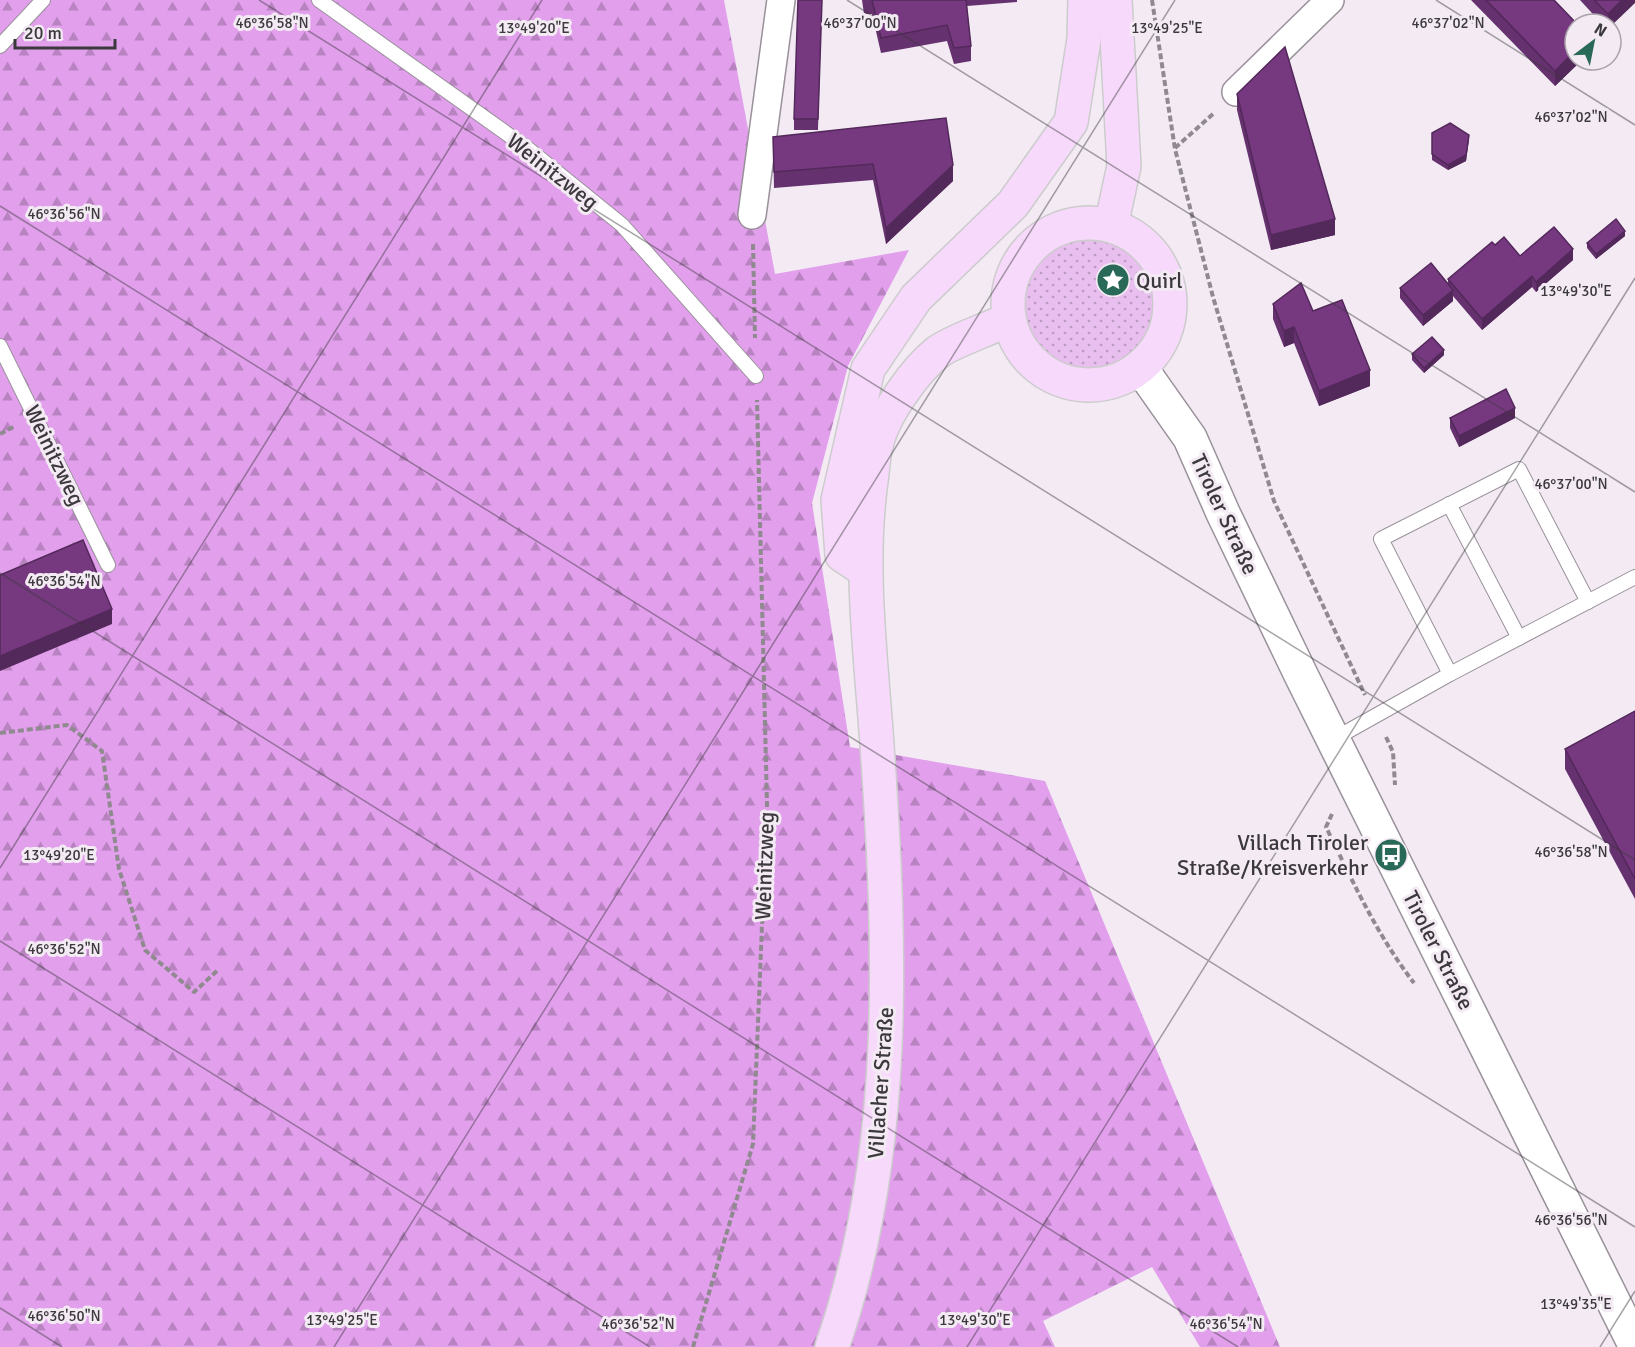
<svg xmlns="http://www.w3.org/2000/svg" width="1635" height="1347" font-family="Signika,sans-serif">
	<defs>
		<pattern id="grass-dots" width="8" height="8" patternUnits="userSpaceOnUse" patternTransform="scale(1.5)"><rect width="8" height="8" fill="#e8bfef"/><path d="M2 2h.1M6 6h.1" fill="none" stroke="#bd9cc3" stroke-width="1.8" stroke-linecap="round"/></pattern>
		<pattern id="forest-firs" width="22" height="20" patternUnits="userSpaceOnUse" patternTransform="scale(1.5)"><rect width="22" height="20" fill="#e19fec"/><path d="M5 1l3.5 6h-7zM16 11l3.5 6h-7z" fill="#b883c0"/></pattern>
	</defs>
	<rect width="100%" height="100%" fill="#f3eaf4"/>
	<circle fill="url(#grass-dots)" cx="1089" cy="305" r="66"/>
	<polygon fill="url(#forest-firs)" points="0,0 724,0 775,274 909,250 848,366 812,503 850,747 1045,781 1280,1347 1200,1347 1152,1267 1043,1321 1055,1347 0,1347"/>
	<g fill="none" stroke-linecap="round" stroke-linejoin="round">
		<defs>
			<g id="service">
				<polyline points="319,0 527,148 622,225 756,376"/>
				<polyline points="0,46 43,0"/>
				<polyline points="0,346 108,565"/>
				<polyline points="1449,504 1519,638"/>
				<polyline points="1450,674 1381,539 1519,469 1588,602"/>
				<polyline points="1334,739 1450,674 1635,577"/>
			</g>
			<g id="minor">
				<polyline points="1236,92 1330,0"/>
				<polyline points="752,215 781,0"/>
			</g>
			<polyline id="secondary" points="1140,367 1190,438 1223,513 1301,675 1635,1345"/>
			<g id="primary">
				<circle cx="1089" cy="304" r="81"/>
				<polyline points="1111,226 1124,166 1115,0"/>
				<polyline points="866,571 842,555 838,500 868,369 916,298 1013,204 1071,122 1084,39 1085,0"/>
				<path d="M832,1347C899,1154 891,946 877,745C871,657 859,568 871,481C873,468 873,454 877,442C884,414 915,370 938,352C952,341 990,329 1009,319"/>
			</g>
		</defs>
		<use href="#service" stroke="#99919a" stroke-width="16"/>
		<use href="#minor" stroke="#99919a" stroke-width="30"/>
		<use href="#secondary" stroke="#99919a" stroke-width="36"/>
		<use href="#primary" stroke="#ccc" stroke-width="36"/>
		<g stroke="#908a90" stroke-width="4" stroke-dasharray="6 3" stroke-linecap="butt">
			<polyline points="1152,0 1175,149 1213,297 1274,501 1365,695"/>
			<polyline points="1175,148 1214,113"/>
			<polyline points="753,244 755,338"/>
			<polyline points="0,434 15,426"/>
			<polyline points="0,733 67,725 102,751 119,869 145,950 194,992 218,970"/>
			<polyline points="1386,737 1393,752 1395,785"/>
			<path d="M1332,814L1326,827C1353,882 1377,935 1414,983"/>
			<polyline points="693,1347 753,1144 767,804 757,400"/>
		</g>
		<use href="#service" stroke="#fff" stroke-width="14"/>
		<use href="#minor" stroke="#fff" stroke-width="27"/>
		<use href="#secondary" stroke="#fff" stroke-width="33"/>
		<use href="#primary" stroke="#f7dafb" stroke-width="33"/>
	</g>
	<g fill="#65316e">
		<polygon points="822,0 818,130 794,130 794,119"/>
		<polygon points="862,0 1017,0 1017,2 967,6 971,46 971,61 954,64 947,41 881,53 872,14 864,14"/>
		<polygon points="1471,0 1554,0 1575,60 1582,60 1555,86"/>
		<polygon points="1580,0 1635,0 1611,24 1602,24"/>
		<polygon points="1237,94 1335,235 1271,250 1237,110"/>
		<polygon points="1432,133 1469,140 1466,161 1448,170 1432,160"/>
		<polygon points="773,137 953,181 886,244 873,180 774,188"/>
		<polygon points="1625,236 1596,259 1587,248 1587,243"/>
		<polygon points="1495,245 1520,256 1573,260 1536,292 1532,287 1482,330 1453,296 1453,301 1423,326 1400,298 1400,288 1448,284 1448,279"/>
		<polygon points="1273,304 1313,311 1370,386 1319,406 1294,343 1284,347 1273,319"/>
		<polygon points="1412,354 1444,355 1424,373 1412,360"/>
		<polygon points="1450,418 1515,418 1459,447 1450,428"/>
		<polygon points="1635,711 1635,899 1565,769 1565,749"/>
	</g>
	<g fill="#53285a">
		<polygon points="1622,0 1635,0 1635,3 1611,26 1611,24 1608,24 1608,14"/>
		<polygon points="1575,51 1575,60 1582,60 1555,86 1555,71"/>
		<polygon points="1469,135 1466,161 1448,170 1448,165"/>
		<polygon points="953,165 953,181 886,244 886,228"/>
		<polygon points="1335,219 1335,235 1271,250 1271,235"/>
		<polygon points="1625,231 1625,236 1596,259 1596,254"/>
		<polygon points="1573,249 1573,260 1536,292 1536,282"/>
		<polygon points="1532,276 1532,287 1482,330 1482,319"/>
		<polygon points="1453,290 1453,301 1423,326 1423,315"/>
		<polygon points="1294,327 1294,343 1284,347 1284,331"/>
		<polygon points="1444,350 1444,355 1424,373 1424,368"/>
		<polygon points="1370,370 1370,386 1319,406 1319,391"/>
		<polygon points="1515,408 1515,418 1459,447 1459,436"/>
		<polygon points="112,609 112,624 0,671 0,656"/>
	</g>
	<g fill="#763980" stroke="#53285a" stroke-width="1.5">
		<polygon points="798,0 822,0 818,119 794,119"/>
		<polygon points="872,0 966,0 971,46 954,48 947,25 881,38"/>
		<polygon points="1486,0 1554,0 1577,24 1575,24 1575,51 1555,71"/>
		<polygon points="1594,0 1622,0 1608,14"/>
		<polygon points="1285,47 1335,219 1271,235 1237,94"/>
		<polygon points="946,118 953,165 886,228 873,164 774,172 773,137"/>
		<polygon points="1450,123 1469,135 1466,155 1448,165 1432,154 1432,133"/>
		<polygon points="1616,219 1625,231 1596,254 1587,243"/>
		<polygon points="1554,227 1573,249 1536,282 1532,276 1482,319 1448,279 1492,242 1495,245 1504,237 1520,256"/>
		<polygon points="1431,263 1453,290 1423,315 1400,288"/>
		<polygon points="1301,283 1313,311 1342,300 1370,370 1319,391 1294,327 1284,331 1273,304"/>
		<polygon points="1432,337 1444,350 1424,368 1412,354"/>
		<polygon points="1506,389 1515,408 1459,436 1450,418"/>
		<polygon points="83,540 112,609 0,656 0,575"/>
		<polygon points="1635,711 1635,879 1565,749"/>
	</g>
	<path fill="none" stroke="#3c393c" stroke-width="1.5" stroke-opacity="0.45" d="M259,0L1635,860M847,0L1635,492M1436,0L1635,125M0,206L1635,1227M0,573L1238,1347M0,868L542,0M0,941L650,1347M0,1308L62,1347M334,1347L1175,0M967,1347L1635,278M1600,1347L1635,1291"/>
	<defs>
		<symbol id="sight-disc" viewBox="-11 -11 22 22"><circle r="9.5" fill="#296957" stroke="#f3eaf4"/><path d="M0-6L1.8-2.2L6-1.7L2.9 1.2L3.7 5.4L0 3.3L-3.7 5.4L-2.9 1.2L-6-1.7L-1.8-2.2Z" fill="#fff"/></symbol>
		<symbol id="bus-disc" viewBox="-11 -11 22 22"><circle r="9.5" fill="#296957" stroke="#f3eaf4"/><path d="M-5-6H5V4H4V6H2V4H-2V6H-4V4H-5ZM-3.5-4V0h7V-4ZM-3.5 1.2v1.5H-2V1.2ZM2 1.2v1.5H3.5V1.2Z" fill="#fff"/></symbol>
	</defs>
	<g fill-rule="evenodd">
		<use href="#sight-disc" x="1094" y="261" width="38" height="38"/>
		<use href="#bus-disc" x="1372" y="836" width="38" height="38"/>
	</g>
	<g text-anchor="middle" stroke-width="6" stroke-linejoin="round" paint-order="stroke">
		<g font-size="22" fill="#3c393c" stroke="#f3eaf4">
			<text transform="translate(553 171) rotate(38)" y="8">Weinitzweg</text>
			<text transform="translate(55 455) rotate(64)" y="8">Weinitzweg</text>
			<text transform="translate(1225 514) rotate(65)" y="8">Tiroler Straße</text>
			<text transform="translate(764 866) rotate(-88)" y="8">Weinitzweg</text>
			<text transform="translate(1439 950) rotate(63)" y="8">Tiroler Straße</text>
			<text transform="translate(880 1083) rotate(-86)" y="8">Villacher Straße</text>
		</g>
		<g font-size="22" fill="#3c393c" stroke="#f3eaf4" text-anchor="start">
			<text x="1136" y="288">Quirl</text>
			<text x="1368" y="850" text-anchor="end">Villach Tiroler<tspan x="1368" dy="25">Straße/Kreisverkehr</tspan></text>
		</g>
	</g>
	<g font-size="15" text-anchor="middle" fill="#3c393c" stroke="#f3eaf4" stroke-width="6" stroke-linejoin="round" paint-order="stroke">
		<text x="272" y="28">46°36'58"N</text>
		<text x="860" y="28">46°37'00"N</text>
		<text x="1448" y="28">46°37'02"N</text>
		<text x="534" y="33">13°49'20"E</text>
		<text x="1167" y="33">13°49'25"E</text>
		<text x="1571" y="122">46°37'02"N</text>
		<text x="64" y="219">46°36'56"N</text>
		<text x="1576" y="296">13°49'30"E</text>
		<text x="1571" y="489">46°37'00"N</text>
		<text x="64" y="586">46°36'54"N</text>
		<text x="1571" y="857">46°36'58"N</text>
		<text x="59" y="860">13°49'20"E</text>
		<text x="64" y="954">46°36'52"N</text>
		<text x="1571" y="1225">46°36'56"N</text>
		<text x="1576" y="1309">13°49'35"E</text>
		<text x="64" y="1321">46°36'50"N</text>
		<text x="342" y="1325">13°49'25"E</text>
		<text x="975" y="1325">13°49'30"E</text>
		<text x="638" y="1329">46°36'52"N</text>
		<text x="1226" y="1329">46°36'54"N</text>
	</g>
	<g transform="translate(1593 42) rotate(32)"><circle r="28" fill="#f3eaf4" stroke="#aaa3aa" stroke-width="1.5"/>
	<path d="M0-4.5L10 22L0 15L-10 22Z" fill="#296957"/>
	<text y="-9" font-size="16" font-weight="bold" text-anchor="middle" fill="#3c393c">N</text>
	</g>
	<path d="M15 39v9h100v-9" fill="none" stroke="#3c393c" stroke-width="3"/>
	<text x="24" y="39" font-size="18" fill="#3c393c" stroke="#f3eaf4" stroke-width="4.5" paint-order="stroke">20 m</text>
</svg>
